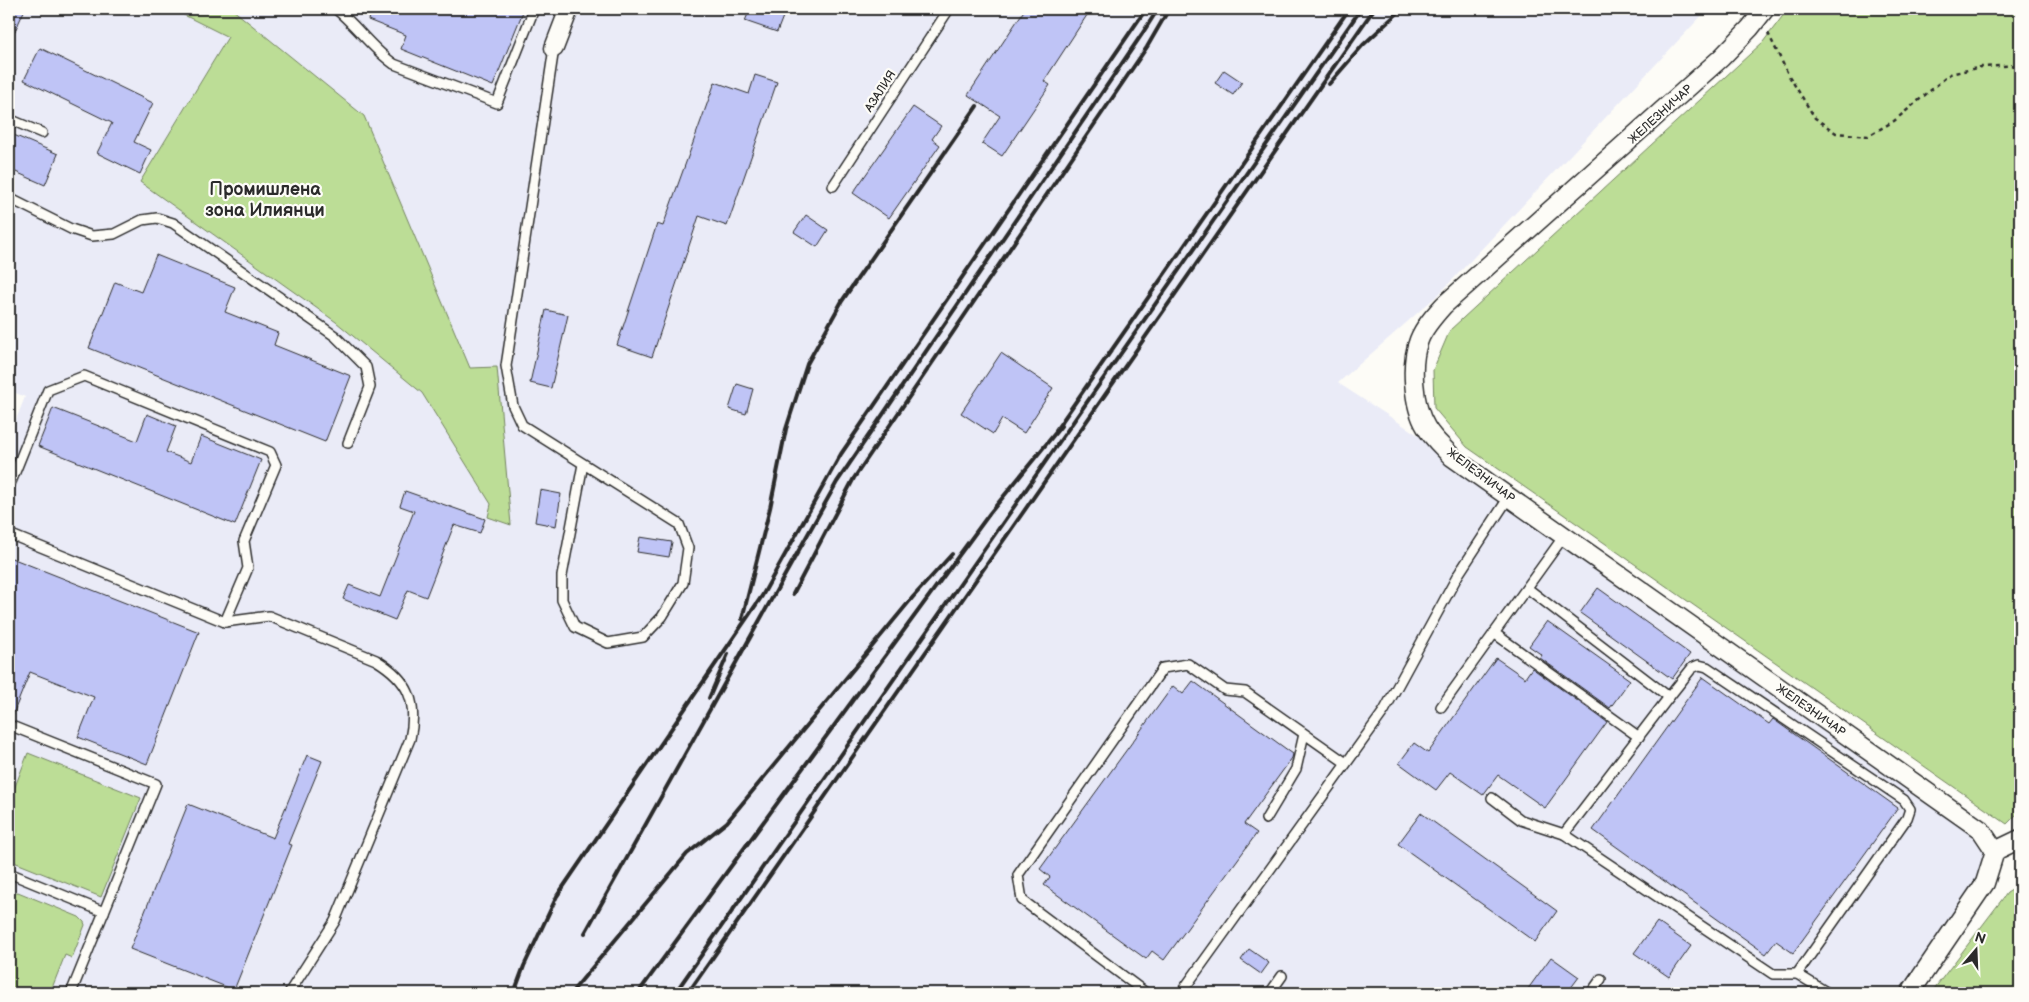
<svg xmlns="http://www.w3.org/2000/svg" width="2029" height="1002" font-family="'Balsamiq Sans',sans-serif">
	<rect width="100%" height="100%" fill="#fdfcf7"/>
	<filter id="ink" filterUnits="userSpaceOnUse"><feTurbulence type="fractalNoise" baseFrequency=".02" numOctaves="2"/><feDisplacementMap in="SourceGraphic" scale="10" xChannelSelector="R" yChannelSelector="G"/><feConvolveMatrix kernelMatrix="1 2 1 2 8 2 1 2 1" color-interpolation-filters="sRGB"/></filter>
	<g filter="url(#ink)">
		<polygon fill="#eaebf7" points="9,9 1708,9 1440,293 1338,383 1452,457 1981,830 1995,851 1910,993 9,993 9,437 25,397 9,390"/>
		<g fill="#bcdd96" stroke="#748460">
			<polygon points="172,9 232,9 364,116 470,368 497,367 511,525 488,517 491,504 422,393 336,322 140,182 228,37"/>
			<polygon points="1788,9 2020,9 2020,811 2007,824 1467,447 1434,408 1433,370 1450,330 1763,42"/>
			<polygon points="28,753 141,798 101,897 9,860 9,802"/>
			<polygon points="2020,885 2020,993 1931,993 2007,893"/>
			<polygon points="18,892 79,917 84,922 85,925 72,958 65,955 50,993 9,993 9,903 12,895"/>
		</g>
		<g fill="#bfc4f6" stroke="#2b2b2b">
			<polygon points="9,9 25,9 9,44"/>
			<polygon points="372,9 524,9 493,86 401,49 406,35 368,20"/>
			<polygon points="750,9 786,9 777,32 745,21"/>
			<polygon points="1025,9 1091,9 1044,81 1050,85 1002,156 982,143 1000,116 968,95"/>
			<polygon points="40,48 153,103 134,142 151,150 140,174 97,153 112,123 24,80"/>
			<polygon points="1224,70 1242,82 1233,95 1215,83"/>
			<polygon points="755,75 777,82 727,226 699,216 652,357 617,345 657,224 663,226 715,82 749,94"/>
			<polygon points="913,107 941,126 932,139 940,145 889,218 853,193"/>
			<polygon points="9,133 58,154 45,185 9,169"/>
			<polygon points="806,215 828,230 817,247 794,232"/>
			<polygon points="156,255 235,287 225,312 278,333 274,345 351,376 325,442 89,348 115,282 141,292"/>
			<polygon points="546,310 568,315 551,388 530,383"/>
			<polygon points="1001,353 1053,388 1024,433 1002,419 993,434 961,413"/>
			<polygon points="737,384 753,389 746,414 729,409"/>
			<polygon points="53,408 137,441 147,414 176,426 166,452 191,462 201,436 261,460 235,525 38,446"/>
			<polygon points="540,490 561,494 556,526 535,522"/>
			<polygon points="405,491 485,519 480,533 454,525 426,597 408,590 395,620 343,599 349,585 380,597 414,511 400,506"/>
			<polygon points="640,537 672,542 669,557 637,552"/>
			<polygon points="9,557 199,632 147,764 78,737 94,697 30,672 11,719 9,719"/>
			<polygon points="1598,588 1690,654 1672,679 1580,613"/>
			<polygon points="1547,621 1630,680 1610,708 1540,658 1542,655 1529,646"/>
			<polygon points="1496,658 1525,678 1532,668 1607,722 1545,808 1498,775 1483,795 1450,772 1436,790 1399,763 1414,743 1428,753"/>
			<polygon points="1703,677 1769,724 1773,719 1898,808 1793,953 1776,941 1766,954 1593,830"/>
			<polygon points="1193,681 1293,754 1292,758 1244,824 1257,833 1164,960 1152,951 1146,959 1044,885 1050,877 1040,869 1173,686 1183,694"/>
			<polygon points="307,755 322,761 288,844 292,845 234,990 130,949 188,804 273,838"/>
			<polygon points="1421,813 1557,911 1535,942 1398,844"/>
			<polygon points="1657,922 1691,946 1669,977 1634,953"/>
			<polygon points="1249,949 1269,963 1261,974 1241,960"/>
			<polygon points="1551,957 1579,977 1567,993 1525,993"/>
		</g>
		<g fill="none" stroke-linecap="round" stroke-linejoin="round">
			<defs>
				<g id="service">
					<path d="M336,9C357,26 372,49 394,64L497,103L534,9"/>
					<polyline points="554,48 506,366 513,406 522,425 679,524 688,548 683,583 662,617 643,637 608,643 575,627 562,600 562,576 583,464"/>
					<polyline points="9,119 42,133"/>
					<polyline points="833,186 949,9"/>
					<polyline points="9,198 71,229 92,236 114,234 142,220 157,218 173,223 335,336 366,367 370,387 348,443"/>
					<polyline points="9,487 48,390 84,376 270,452 276,465 244,541 248,568 225,622"/>
					<path d="M9,534L225,622L269,616L376,660C409,680 418,702 410,739L335,921L289,993"/>
					<polyline points="1527,588 1669,697"/>
					<polyline points="1494,633 1639,737"/>
					<polyline points="1441,707 1564,536"/>
					<polyline points="9,725 156,784 71,993"/>
					<polyline points="1492,798 1521,820 1564,834 1773,974 1797,974 1828,993"/>
					<polyline points="1266,819 1296,769 1304,734"/>
					<polyline points="1564,834 1669,697 1692,668 1699,665 1707,667 1904,800 1910,809 1907,818 1797,974"/>
					<polyline points="9,873 104,912"/>
					<polyline points="1146,993 1022,900 1018,875 1163,668 1188,664 1225,690 1245,692 1346,763"/>
					<polyline points="1181,993 1384,711 1458,575 1509,497"/>
					<polyline points="1270,993 1282,976"/>
					<polyline points="1591,993 1601,979"/>
				</g>
				<g id="minor">
					<path d="M1765,9L1750,28L1721,58L1444,305C1435,315 1424,327 1419,340C1410,363 1413,406 1426,427C1432,438 1443,447 1452,457L1981,830L1995,851L1985,883L1910,993"/>
					<polyline points="554,48 569,9"/>
					<polyline points="1995,851 2020,839"/>
				</g>
			</defs>
			<use href="#service" stroke="#2b2b2b" stroke-width="12"/>
			<use href="#minor" stroke="#2b2b2b" stroke-width="21"/>
			<polyline stroke="#2b2b2b" stroke-width="2.5" stroke-dasharray="4 4" stroke-linecap="butt" points="1768,33 1789,76 1815,118 1836,133 1868,136 1894,121 1950,74 1981,67 2020,65"/>
			<use href="#service" stroke="#fdfcf7" stroke-width="9"/>
			<use href="#minor" stroke="#fdfcf7" stroke-width="18"/>
			<g stroke="#2b2b2b" stroke-width="4">
				<polyline points="1329,84 1363,45 1402,9"/>
				<polyline points="1056,430 1349,9"/>
				<polyline points="793,594 854,478 1147,47 1169,9"/>
				<polyline points="742,619 770,508 786,429 807,364 842,301 977,106"/>
				<polyline points="709,698 728,654"/>
				<polyline points="585,933 837,482 1142,34 1158,9"/>
				<polyline points="514,993 524,966 557,896 762,596 841,454 1146,9"/>
				<polyline points="571,993 687,854 727,822 913,597 952,554"/>
				<polyline points="638,993 990,513 1061,426"/>
				<polyline points="675,993 1361,9"/>
				<polyline points="688,993 1374,9"/>
			</g>
		</g>
	</g>
	<g text-anchor="middle" stroke-width="4.5" stroke-linejoin="round" paint-order="stroke">
		<g font-size="12" fill="#2b2b2b" stroke="#fdfcf7">
			<text transform="translate(880 91) rotate(-57)" y="4">АЗАЛИЯ</text>
			<text transform="translate(1660 114) rotate(-42)" y="4">ЖЕЛЕЗНИЧАР</text>
			<text transform="translate(1481 475) rotate(37)" y="4">ЖЕЛЕЗНИЧАР</text>
			<text transform="translate(1811 710) rotate(35)" y="4">ЖЕЛЕЗНИЧАР</text>
		</g>
		<g font-size="18" font-weight="bold" fill="#2b2b2b" stroke="#fdfcf7">
			<text x="265" y="195">Промишлена<tspan x="265" dy="21">зона Илиянци</tspan></text>
		</g>
	</g>
	<rect width="2029" height="1002" fill="none" stroke="#fdfcf7" stroke-width="30"/>
	<rect x="15" y="15" width="1999" height="972" fill="none" stroke="#2b2b2b" stroke-width="2" filter="url(#ink)"/>
	<g transform="translate(1976 950) rotate(19)" stroke="#fdfcf7" stroke-width="4" paint-order="stroke">
	<path d="M0-4L9 19L0 12L-9 19Z" fill="#2b2b2b"/>
	<text y="-8" font-size="14" font-weight="bold" text-anchor="middle" fill="#2b2b2b">N</text>
	</g>
</svg>
